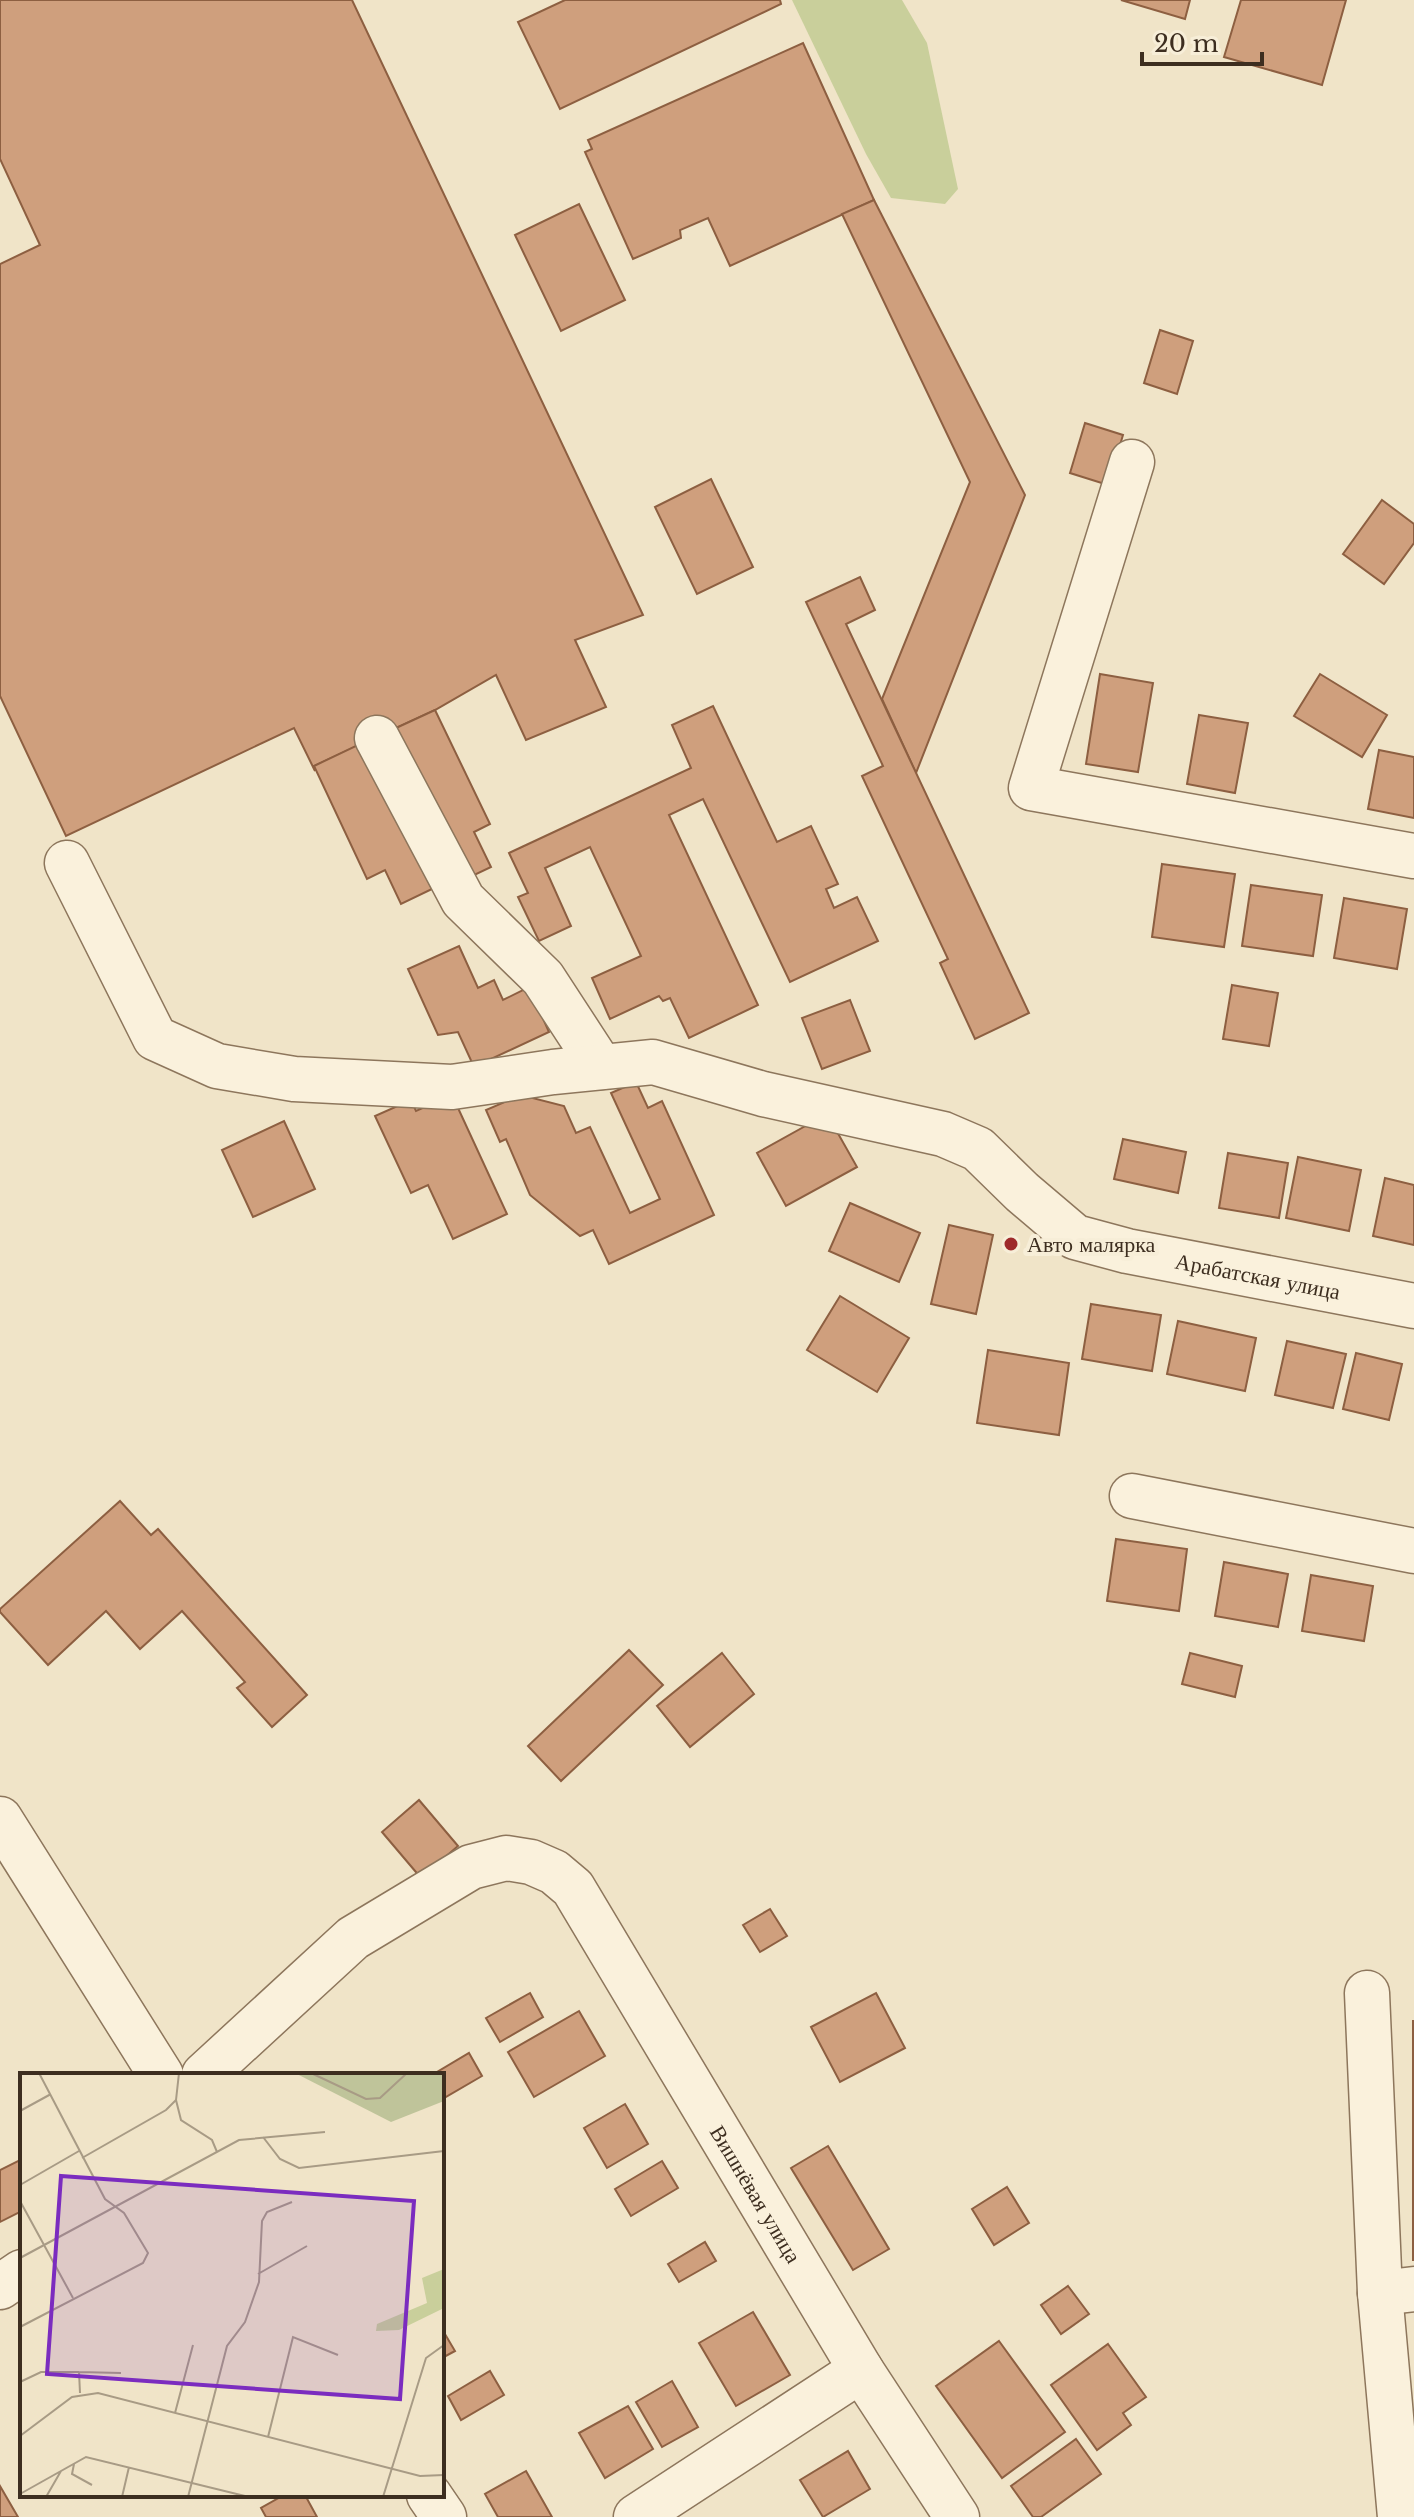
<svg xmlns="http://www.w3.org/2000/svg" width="1414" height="2517" font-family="'Libre Baskerville',serif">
	<rect width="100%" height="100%" fill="#f0e4c8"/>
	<polygon fill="#c9cf9b" points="792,0 902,0 927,43 958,189 945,204 891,198 866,154"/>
	<g fill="#cf9f7d" stroke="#8d5f41" stroke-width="2">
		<polygon points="0,0 352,0 643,615 575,640 606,707 526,740 496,675 435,710 314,766 315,771 294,728 66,836 0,696 0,264 40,245 0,159"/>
		<polygon points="565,0 780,0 781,4 560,109 518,22"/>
		<polygon points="1121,0 1190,0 1185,19"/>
		<polygon points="1241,0 1346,0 1322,85 1224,57"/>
		<polygon points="803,43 874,200 730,266 708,218 680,230 681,238 633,259 585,152 592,149 588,140"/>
		<polygon points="874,200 1025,495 916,773 882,699 970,482 842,214"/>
		<polygon points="579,204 625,300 561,331 515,235"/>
		<polygon points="1160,330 1193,341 1177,394 1144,383"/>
		<polygon points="1085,423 1123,435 1108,485 1070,473"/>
		<polygon points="711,479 753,567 697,594 655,507"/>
		<polygon points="1382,500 1414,524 1414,543 1384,584 1343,554"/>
		<polygon points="860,577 875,610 846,624 1029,1013 975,1039 940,963 948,959 862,776 883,766 806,602"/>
		<polygon points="1100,674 1153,683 1138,772 1086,764"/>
		<polygon points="1320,674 1387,715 1362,757 1294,716"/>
		<polygon points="713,706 777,842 811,826 838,884 826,889 834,908 857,897 878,941 790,982 703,799 669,815 758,1005 689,1038 670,998 663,1001 659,996 610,1019 592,978 641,956 590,847 545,868 571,926 539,941 518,897 528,893 509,853 691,768 672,725"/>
		<polygon points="435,710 490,824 474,832 491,867 468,878 396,728"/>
		<polygon points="1199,715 1248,723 1235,793 1187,784"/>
		<polygon points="362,743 432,889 401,904 385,870 367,879 314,766"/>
		<polygon points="1379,750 1414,757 1414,818 1368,809"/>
		<polygon points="1162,864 1235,874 1224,947 1152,937"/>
		<polygon points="1251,885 1322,895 1313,956 1242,946"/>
		<polygon points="1344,898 1407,909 1397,969 1334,958"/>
		<polygon points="459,946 478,988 494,980 503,1000 529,987 549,1032 474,1067 458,1032 438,1035 408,969"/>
		<polygon points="1232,985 1278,993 1269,1046 1223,1039"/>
		<polygon points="850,1000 870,1051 822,1069 802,1018"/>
		<polygon points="636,1082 648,1108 662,1101 714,1215 609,1264 593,1230 580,1236 530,1195 506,1139 500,1142 486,1110 521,1095 564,1106 576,1133 590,1127 630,1213 660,1199 611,1093"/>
		<polygon points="452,1095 507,1214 453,1239 428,1185 411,1193 375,1116 411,1100 416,1111"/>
		<polygon points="827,1114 857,1167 786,1206 757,1153"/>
		<polygon points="284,1121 315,1189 253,1217 222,1150"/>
		<polygon points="1123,1139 1186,1152 1178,1193 1114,1179"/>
		<polygon points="1228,1153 1288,1163 1279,1218 1219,1208"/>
		<polygon points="1298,1157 1361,1170 1349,1231 1286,1218"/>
		<polygon points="1385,1178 1414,1185 1414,1245 1373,1236"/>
		<polygon points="850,1203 920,1233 899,1282 829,1251"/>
		<polygon points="949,1225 993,1235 976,1314 931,1304"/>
		<polygon points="840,1296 909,1338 877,1392 807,1350"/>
		<polygon points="1091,1304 1161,1315 1152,1371 1082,1359"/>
		<polygon points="1178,1321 1256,1338 1245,1391 1167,1374"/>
		<polygon points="1287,1341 1346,1354 1333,1408 1275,1395"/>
		<polygon points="988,1350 1069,1363 1059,1435 977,1423"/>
		<polygon points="1356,1353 1402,1364 1389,1420 1343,1409"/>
		<polygon points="120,1501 151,1535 158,1529 307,1695 272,1727 237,1688 245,1682 182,1611 140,1649 106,1611 48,1665 0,1612 0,1609"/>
		<polygon points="1116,1539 1187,1549 1179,1611 1107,1601"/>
		<polygon points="1224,1562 1288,1574 1278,1627 1215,1616"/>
		<polygon points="1311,1575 1373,1586 1364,1641 1302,1631"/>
		<polygon points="629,1650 663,1685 561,1781 528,1746"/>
		<polygon points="722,1653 754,1694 690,1747 657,1706"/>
		<polygon points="1190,1653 1242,1666 1235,1697 1182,1684"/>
		<polygon points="419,1800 458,1846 421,1878 382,1832"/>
		<polygon points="770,1909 787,1936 760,1952 743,1925"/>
		<polygon points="530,1993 543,2017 500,2042 486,2018"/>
		<polygon points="876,1993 905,2048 840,2082 811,2027"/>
		<polygon points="579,2011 605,2056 534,2097 508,2052"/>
		<rect x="1413" y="2021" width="1" height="239"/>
		<polygon points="469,2053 482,2076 444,2098 442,2094 442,2075 432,2075"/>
		<polygon points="625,2104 648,2144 607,2168 584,2128"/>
		<polygon points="828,2146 889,2249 853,2270 791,2168"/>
		<polygon points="22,2159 22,2211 0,2222 0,2170"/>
		<polygon points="662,2161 678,2188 631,2216 615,2189"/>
		<polygon points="1007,2187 1029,2223 994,2245 972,2209"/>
		<polygon points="705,2242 716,2261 679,2282 668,2264"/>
		<polygon points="1068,2286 1089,2314 1061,2334 1041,2305"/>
		<polygon points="753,2312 790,2375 736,2406 699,2343"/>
		<polygon points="442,2329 455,2351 442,2358"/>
		<polygon points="999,2341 1065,2432 1002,2478 936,2386"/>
		<polygon points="1108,2344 1146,2397 1123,2413 1131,2425 1097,2450 1051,2385"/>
		<polygon points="490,2371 504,2395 461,2420 448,2396"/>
		<polygon points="672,2381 698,2427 662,2447 636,2402"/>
		<polygon points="628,2406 653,2449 605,2478 579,2433"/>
		<polygon points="1076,2439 1101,2474 1041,2517 1033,2517 1011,2486"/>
		<polygon points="848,2451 870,2489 823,2517 800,2480"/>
		<polygon points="526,2471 552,2517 498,2517 485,2494"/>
		<polygon points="0,2486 18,2517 0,2517"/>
		<polygon points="284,2495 305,2495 317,2517 266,2517 261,2508"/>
	</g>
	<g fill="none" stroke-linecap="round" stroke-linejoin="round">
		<defs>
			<g id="minor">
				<polyline points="1132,462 1031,788 1414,856"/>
				<polyline points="377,738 463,900 543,978 601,1067"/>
				<path id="s1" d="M67,863L155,1038L217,1066L294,1079L452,1087L553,1072L653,1062L763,1094L943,1134L978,1149L1022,1192L1075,1237L1127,1251L1414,1306"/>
				<polyline points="1132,1496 1414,1551"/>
				<polyline points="0,1819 161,2075"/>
				<polyline points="1367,1993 1380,2293 1414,2289"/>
				<path id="s2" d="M204,2075L353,1938L471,1867L506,1858L531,1862L554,1872L573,1888L861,2370L957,2517"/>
				<polyline points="0,2287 22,2272"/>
				<polyline points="1380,2293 1400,2517"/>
				<polyline points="429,2495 444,2517"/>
				<polyline points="636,2517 861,2370"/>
			</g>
		</defs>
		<use href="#minor" stroke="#8d765c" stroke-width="47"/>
		<use href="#minor" stroke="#faf1dc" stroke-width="44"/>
	</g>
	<circle fill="#9e2a2b" stroke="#f7eed8" stroke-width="3" cx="1011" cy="1244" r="8"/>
	<g text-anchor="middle" stroke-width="8" stroke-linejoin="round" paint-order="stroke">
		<g font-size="22" fill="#3d2e20" stroke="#f7eed8" text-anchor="start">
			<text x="1027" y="1252">Авто малярка</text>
		</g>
		<g font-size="22" fill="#3d2e20" stroke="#f7eed8">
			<text dy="8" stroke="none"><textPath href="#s1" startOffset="1358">Арабатская улица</textPath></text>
			<text dy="8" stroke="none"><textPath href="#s2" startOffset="808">Вишнёвая улица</textPath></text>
		</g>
	</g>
	<g transform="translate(20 2073)">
		<rect width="424" height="424" fill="#f0e4c8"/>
		<path d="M424,196V235L379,257L356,258L357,251L407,230L402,205Z" fill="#c9cf9b"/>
		<path d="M275,0H424V28L371,49Z" fill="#bfc49a"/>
		<path fill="none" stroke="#a89b85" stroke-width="2" d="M291,0L346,26L360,25L387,0M156,27L161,47L192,67L197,79M0,38L31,21M243,64L260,86L279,95L424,78M62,85L146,37L156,27L159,0M0,112L59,78M0,128L53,225M0,185L219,67L305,59M238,201L287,173M0,254L123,190L128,180L104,140L85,126L19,0M0,309L21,299H59M60,320L59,299L101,300M155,340L173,272M0,363L52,324L78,320L400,403L424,402M248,364L273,264L318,282M54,391L52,401L72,412M0,421L66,384L229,424M26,424L41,398M102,424L109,394M168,424L207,273L225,249L239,209L242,148L247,139L272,129M363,424L406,285L424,272"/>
		<path fill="#7b2cbf" fill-opacity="0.15" stroke="#7b2cbf" stroke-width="4" d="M41,103L394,128L380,326L27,301Z"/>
		<rect width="424" height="424" fill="none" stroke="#3d2e20" stroke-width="4"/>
	</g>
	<path d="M1142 52v12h120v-12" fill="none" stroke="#3d2e20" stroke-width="4"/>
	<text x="1154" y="52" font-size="24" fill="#3d2e20" stroke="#f7eed8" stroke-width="6" paint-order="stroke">20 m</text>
</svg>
